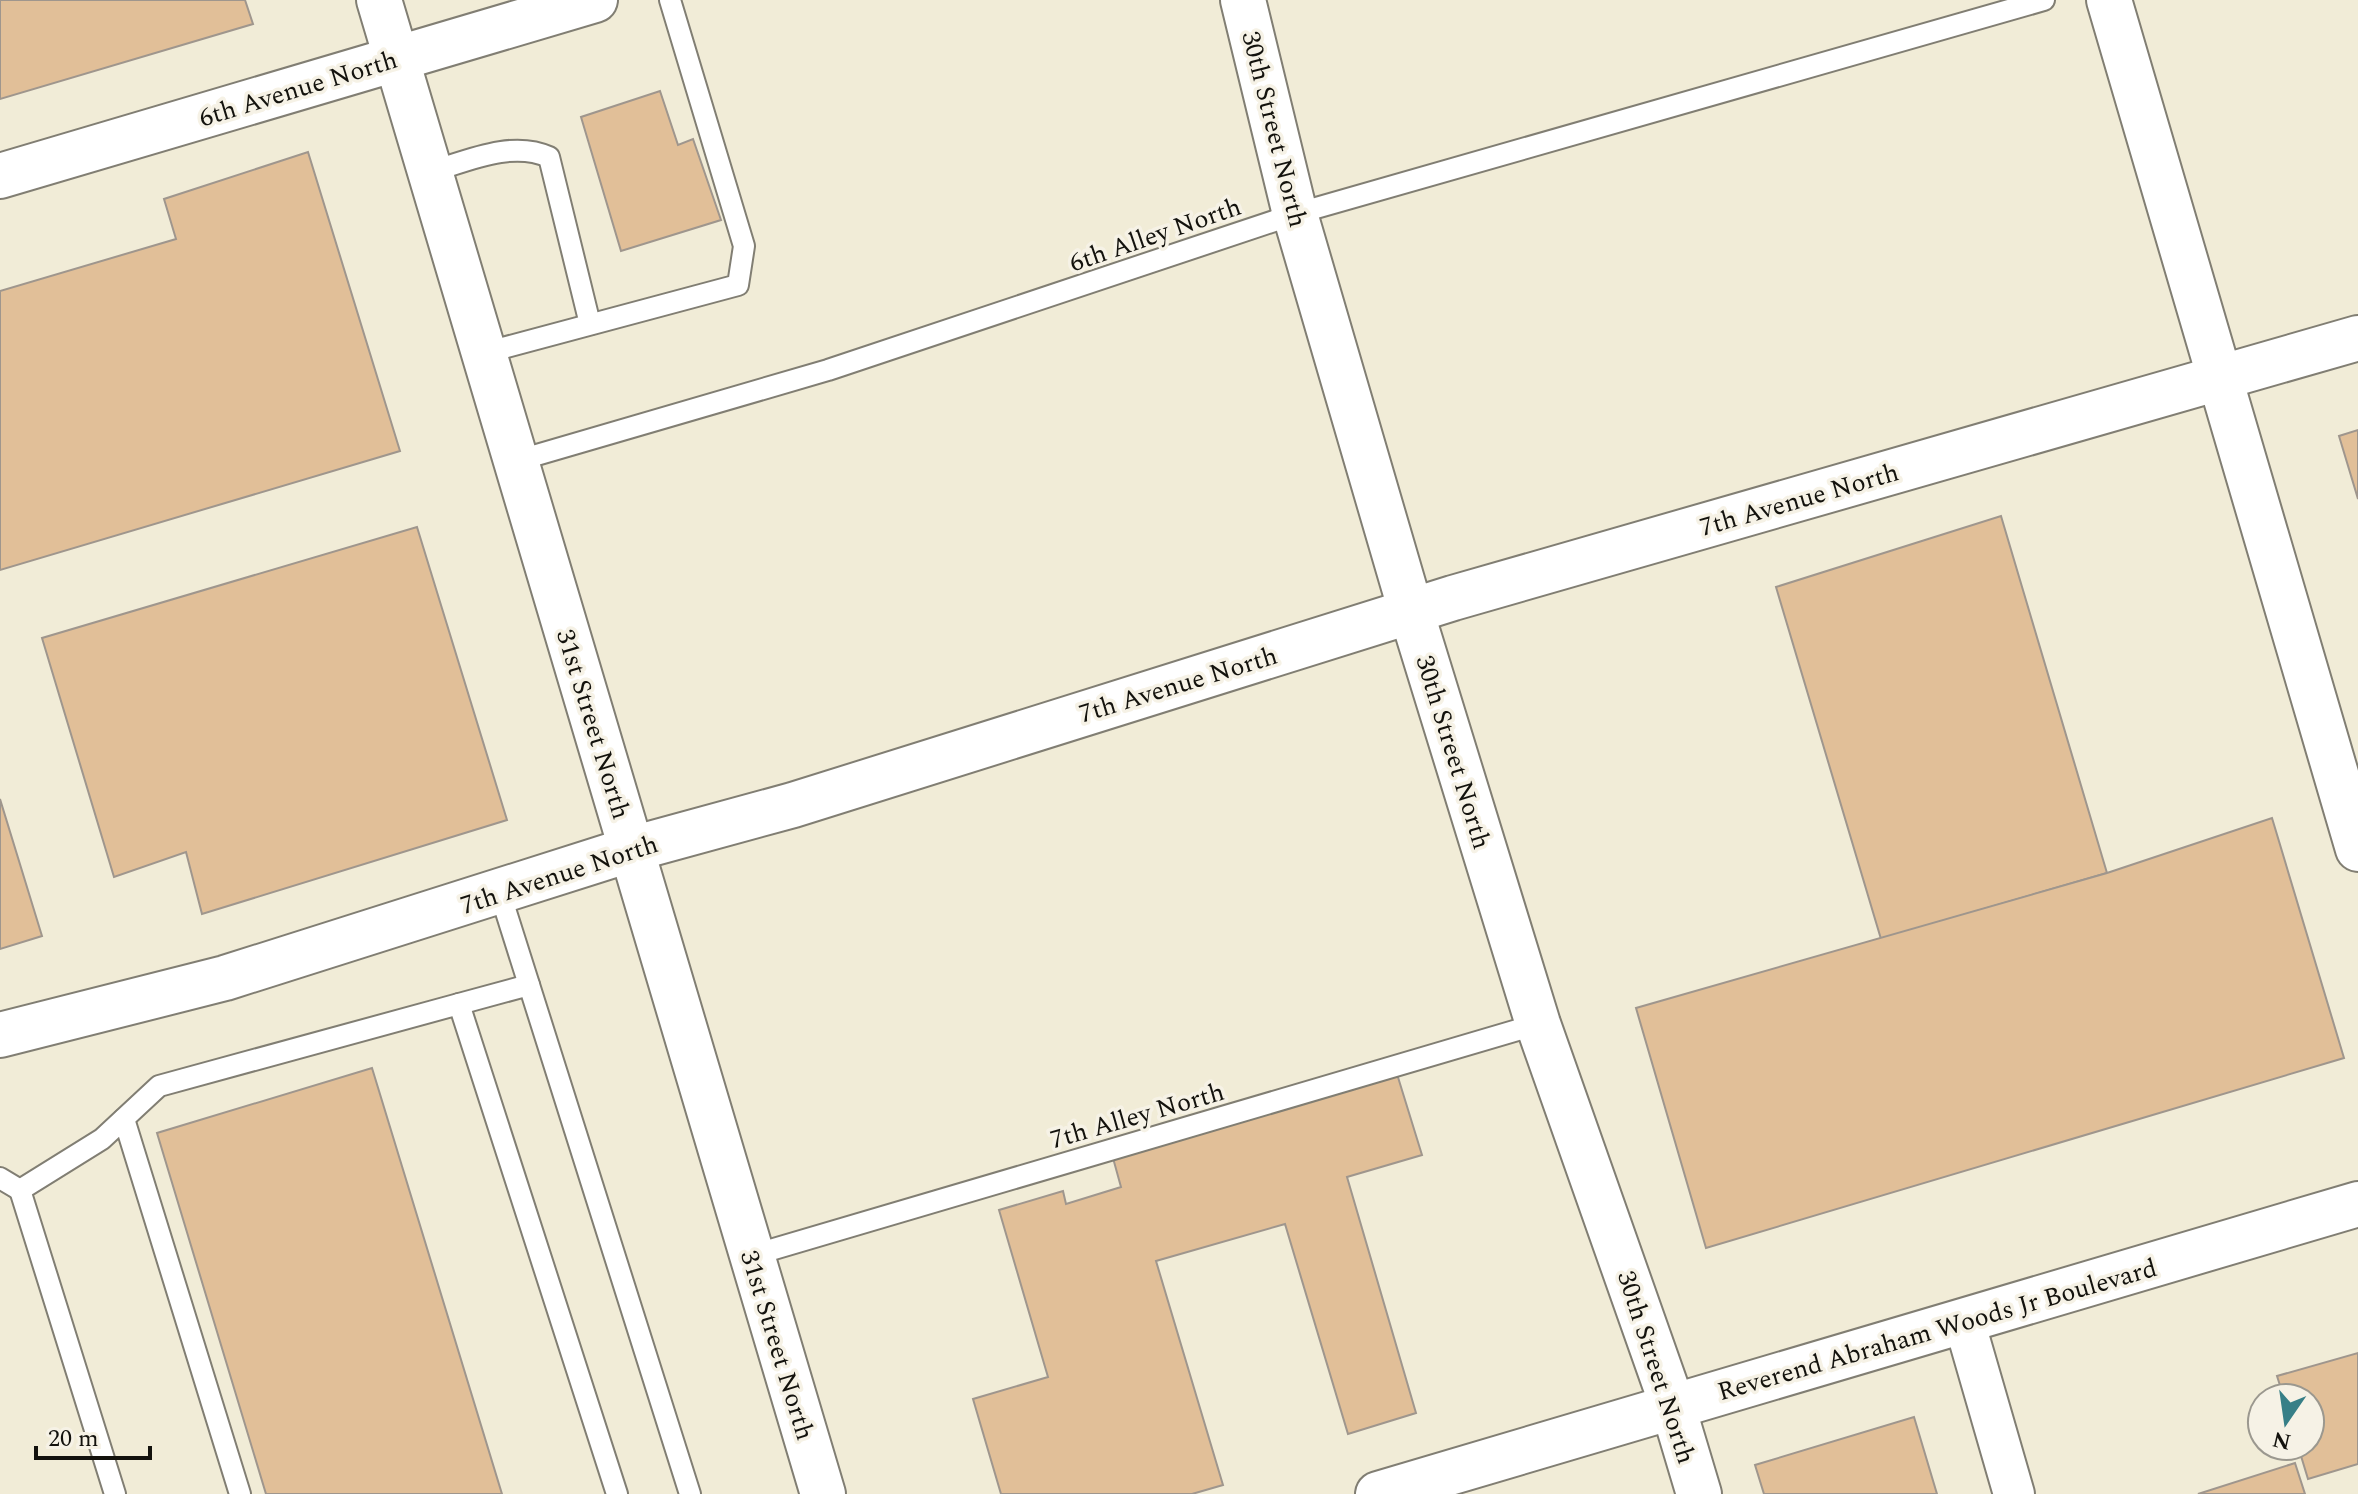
<svg xmlns="http://www.w3.org/2000/svg" width="2358" height="1494" font-family="Spectral,serif">
	<rect width="100%" height="100%" fill="#f6f2e6"/>
	<path fill="#f1ecd7" fill-rule="evenodd" d="M0,0H2358V1494H0ZM2262,1398H2310V1446H2262Z"/>
	<g fill="#e1bf98" stroke="#9f968d" stroke-width="2">
		<polygon points="0,0 245,0 253,24 0,99"/>
		<polygon points="660,91 678,145 693,139 721,220 621,251 581,117"/>
		<polygon points="308,152 400,451 0,570 0,291 176,239 164,199"/>
		<polygon points="2358,430 2358,499 2339,436"/>
		<polygon points="2001,516 2107,873 1881,939 1776,587"/>
		<polygon points="417,527 507,820 202,914 186,852 114,877 42,638"/>
		<polygon points="0,799 42,936 0,949"/>
		<polygon points="2272,818 2344,1058 1706,1248 1636,1008 2107,873"/>
		<polygon points="372,1068 502,1494 266,1494 157,1133"/>
		<polygon points="1397,1074 1422,1155 1347,1177 1416,1413 1348,1434 1285,1224 1156,1261 1223,1485 1192,1494 1001,1494 973,1399 1048,1377 999,1210 1063,1191 1066,1204 1121,1187 1113,1158"/>
		<polygon points="2358,1353 2358,1464 2308,1479 2298,1446 2310,1446 2310,1398 2284,1398 2277,1376"/>
		<polygon points="1914,1417 1937,1494 1764,1494 1755,1465"/>
		<polygon points="2295,1463 2305,1494 2198,1494"/>
	</g>
	<g fill="none" stroke-linecap="round" stroke-linejoin="round">
		<defs>
			<g id="service">
				<path d="M430,172C467,161 512,140 549,157L590,324"/>
				<polyline points="484,353 738,285 744,246 670,0"/>
				<polyline points="516,461 828,370 1295,214 2044,0"/>
				<polyline points="500,893 690,1494"/>
				<polyline points="529,985 459,1004 617,1494"/>
				<polyline points="124,1119 240,1494"/>
				<polyline points="0,1178 20,1190"/>
				<polyline points="750,1256 1538,1024"/>
				<polyline points="115,1494 20,1190 102,1139 159,1086 459,1004"/>
			</g>
			<polyline id="minor" points="1964,1321 2014,1494"/>
			<g id="tertiary">
				<polyline points="379,0 823,1494"/>
				<polyline points="1243,0 1295,214 1411,611 1538,1024 1673,1407 1699,1494"/>
				<polyline points="2109,0 2358,849"/>
				<polyline points="0,176 595,0"/>
				<polyline points="0,1035 225,978 632,849 793,805 1453,598 2358,338"/>
				<polyline points="1378,1494 2358,1204"/>
			</g>
		</defs>
		<use href="#service" stroke="#817e73" stroke-width="24"/>
		<use href="#minor" stroke="#817e73" stroke-width="44"/>
		<use href="#tertiary" stroke="#817e73" stroke-width="48"/>
		<use href="#service" stroke="#fff" stroke-width="20"/>
		<use href="#minor" stroke="#fff" stroke-width="40"/>
		<use href="#tertiary" stroke="#fff" stroke-width="44"/>
	</g>
	<g text-anchor="middle" stroke-width="7" stroke-linejoin="round" paint-order="stroke">
		<g font-size="26" fill="#13120d" stroke="#f6f2e6">
			<text transform="translate(298 88) rotate(-17)" y="9">6th Avenue North</text>
			<text transform="translate(1275 129) rotate(76)" y="9">30th Street North</text>
			<text transform="translate(1155 234) rotate(-19)" y="9">6th Alley North</text>
			<text transform="translate(1799 499) rotate(-16)" y="9">7th Avenue North</text>
			<text transform="translate(1178 684) rotate(-17)" y="9">7th Avenue North</text>
			<text transform="translate(594 724) rotate(73)" y="9">31st Street North</text>
			<text transform="translate(1454 752) rotate(73)" y="9">30th Street North</text>
			<text transform="translate(559 874) rotate(-18)" y="9">7th Avenue North</text>
			<text transform="translate(1137 1115) rotate(-16)" y="9">7th Alley North</text>
			<text transform="translate(1937 1329) rotate(-16)" y="9">Reverend Abraham Woods Jr Boulevard</text>
			<text transform="translate(778 1345) rotate(73)" y="9">31st Street North</text>
			<text transform="translate(1657 1367) rotate(72)" y="9">30th Street North</text>
		</g>
	</g>
	<g transform="translate(2286 1422) rotate(193)"><circle r="38" fill="#f6f2e6" stroke="#9b988f" stroke-width="2"/>
	<path d="M0-6L14 30L0 20L-14 30Z" fill="#377f87"/>
	<text y="-12" font-size="22" font-weight="bold" text-anchor="middle" fill="#13120d">N</text>
	</g>
	<path d="M36 1446v12h114v-12" fill="none" stroke="#13120d" stroke-width="4"/>
	<text x="48" y="1446" font-size="24" fill="#13120d" stroke="#f6f2e6" stroke-width="6" paint-order="stroke">20 m</text>
</svg>
